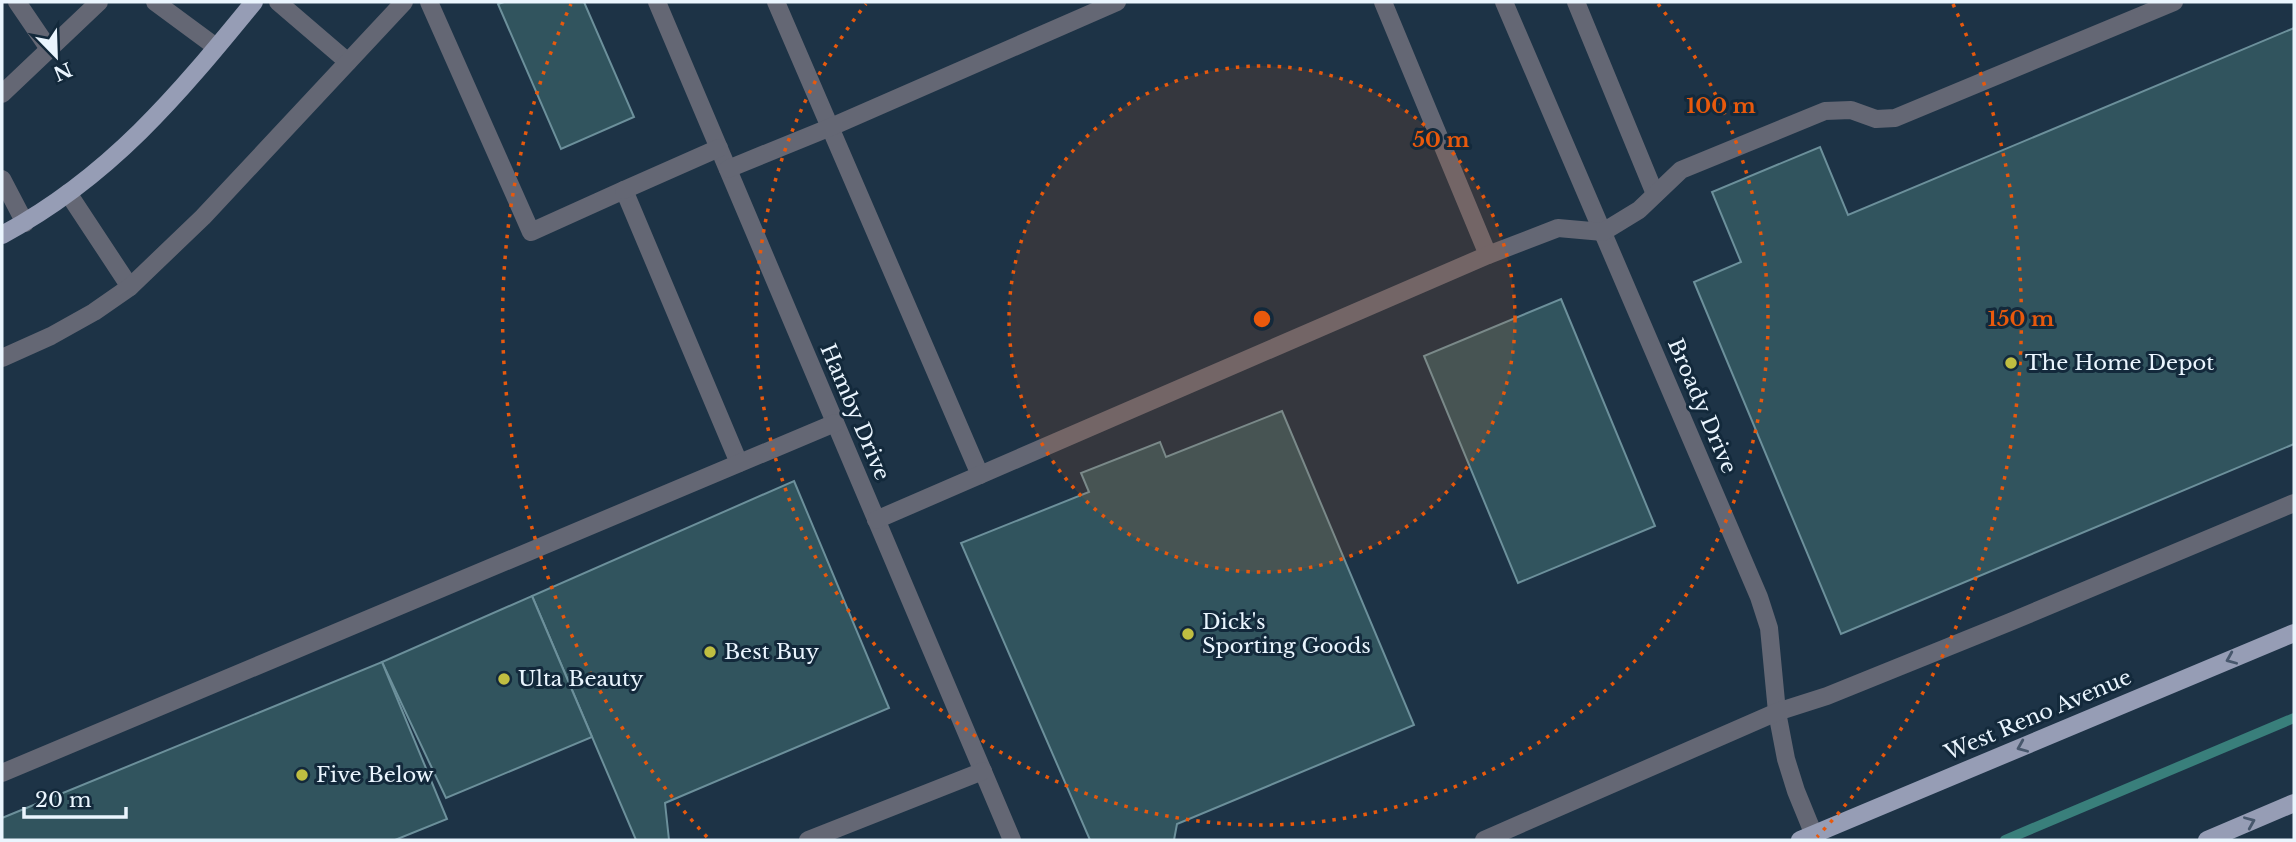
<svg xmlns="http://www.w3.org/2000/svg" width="2296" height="842" font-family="'Libre Baskerville',serif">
	<rect width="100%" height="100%" fill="#1d3346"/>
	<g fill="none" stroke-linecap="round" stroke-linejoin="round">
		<polyline stroke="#397f7b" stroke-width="10" points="2005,840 2294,718"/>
	</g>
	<g fill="#31545e" stroke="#6c909b" stroke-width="2">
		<polygon points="504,2 584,2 634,117 561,149 498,4"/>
		<polygon points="2294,28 2294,444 1841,634 1694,282 1741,262 1712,192 1820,147 1848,215"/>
		<polygon points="1561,299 1655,526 1518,583 1424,356"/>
		<polygon points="1282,411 1414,725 1177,824 1174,840 1090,840 961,543 1089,492 1081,473 1160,442 1166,457"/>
		<polygon points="794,481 889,708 665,803 669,840 636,840 532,596"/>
		<polygon points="532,596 592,737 446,798 382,662"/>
		<polygon points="382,662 447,819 395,840 2,840 2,818"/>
	</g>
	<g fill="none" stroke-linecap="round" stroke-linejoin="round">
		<g stroke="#646774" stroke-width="18">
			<polyline points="17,2 49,49"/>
			<polyline points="155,2 216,47"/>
			<polyline points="278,2 348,62"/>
			<polyline points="429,2 531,232 624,190 739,463"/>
			<polyline points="657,2 1012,840"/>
			<polyline points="776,2 980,475"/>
			<polyline points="1383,2 1488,255"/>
			<polyline points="1504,2 1759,597 1769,628 1777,712 1786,759 1796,791 1816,840"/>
			<polyline points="1576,2 1655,194"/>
			<polyline points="2,94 99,2"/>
			<polyline points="728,169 831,127 1117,2"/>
			<polyline points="2,179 25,223"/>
			<polyline points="624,190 719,148"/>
			<polyline points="68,193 130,287"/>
			<polyline points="2,358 51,336 94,312 130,287 203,217 404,2"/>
			<polyline points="876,520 1488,255 1558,228 1603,232 1639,210 1681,170 1825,111 1851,110 1876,119 1895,118 2174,2"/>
			<polyline points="2,773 835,423"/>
			<polyline points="808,840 983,771"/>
			<polyline points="1484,840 1777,712 1827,696 2010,622 2294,503"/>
		</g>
		<g stroke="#969db5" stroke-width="18">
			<path d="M2,235C110,177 178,95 254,2"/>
			<polyline points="1800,840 2294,633"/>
			<polyline points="2207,840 2294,803"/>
		</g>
	</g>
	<defs><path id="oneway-chevron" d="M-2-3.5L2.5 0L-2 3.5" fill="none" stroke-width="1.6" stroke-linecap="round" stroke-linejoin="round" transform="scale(1.75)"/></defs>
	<g stroke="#47576c">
		<use href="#oneway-chevron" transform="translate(2231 659) rotate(157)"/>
		<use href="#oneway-chevron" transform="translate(2022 747) rotate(157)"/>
		<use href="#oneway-chevron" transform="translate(2250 822) rotate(-23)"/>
	</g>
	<circle cx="1262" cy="319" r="253" fill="#e8590c" fill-opacity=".12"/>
	<g fill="none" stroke="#e8590c" stroke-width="3.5" stroke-dasharray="3.5 7">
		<circle cx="1262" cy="319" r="253"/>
		<path d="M1658 4A506 506 0 1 1 866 4"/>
		<path d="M707 837A759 759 0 0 1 571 4M1953 4A759 759 0 0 1 1817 837"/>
	</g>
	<g fill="#c0be41" stroke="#13293b" stroke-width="2.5">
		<circle cx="2011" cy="363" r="7"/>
		<circle cx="1188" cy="634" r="7"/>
		<circle cx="710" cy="652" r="7"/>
		<circle cx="504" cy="679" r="7"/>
		<circle cx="302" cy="775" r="7"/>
	</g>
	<g text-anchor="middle" stroke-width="6" stroke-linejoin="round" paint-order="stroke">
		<g font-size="21" fill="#eaf5fe" stroke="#13293b" text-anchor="start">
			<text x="2025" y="370">The Home Depot</text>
			<text x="1202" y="629">Dick's<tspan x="1202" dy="24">Sporting Goods</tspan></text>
			<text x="724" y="659">Best Buy</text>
			<text x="518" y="686">Ulta Beauty</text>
			<text x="316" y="782">Five Below</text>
		</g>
		<g font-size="21" fill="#eaf5fe" stroke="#13293b">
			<text transform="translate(1702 406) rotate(67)" y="7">Broady Drive</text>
			<text transform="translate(855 412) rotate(67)" y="7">Hamby Drive</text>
			<text transform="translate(2038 715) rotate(-23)" y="7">West Reno Avenue</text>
		</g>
	</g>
	<circle cx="1262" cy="319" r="10" fill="#e8590c" stroke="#13293b" stroke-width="3.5"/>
	<g font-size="21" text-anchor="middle" font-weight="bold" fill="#e8590c" stroke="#13293b" stroke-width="6" stroke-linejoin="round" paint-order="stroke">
		<text x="1721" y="113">100 m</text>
		<text x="1441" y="147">50 m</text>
		<text x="2021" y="326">150 m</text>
	</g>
	<rect width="2296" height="842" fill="none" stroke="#eaf5fe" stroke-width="7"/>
	<g transform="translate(56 56) rotate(157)" stroke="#13293b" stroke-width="5" paint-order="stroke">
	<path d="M0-5L12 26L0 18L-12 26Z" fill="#eaf5fe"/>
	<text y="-10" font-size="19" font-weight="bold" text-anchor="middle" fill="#eaf5fe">N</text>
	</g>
	<path d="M24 807v10h102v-10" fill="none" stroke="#eaf5fe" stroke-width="3.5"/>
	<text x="35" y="807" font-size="21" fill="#eaf5fe" stroke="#13293b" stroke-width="5" paint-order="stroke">20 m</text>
</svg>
